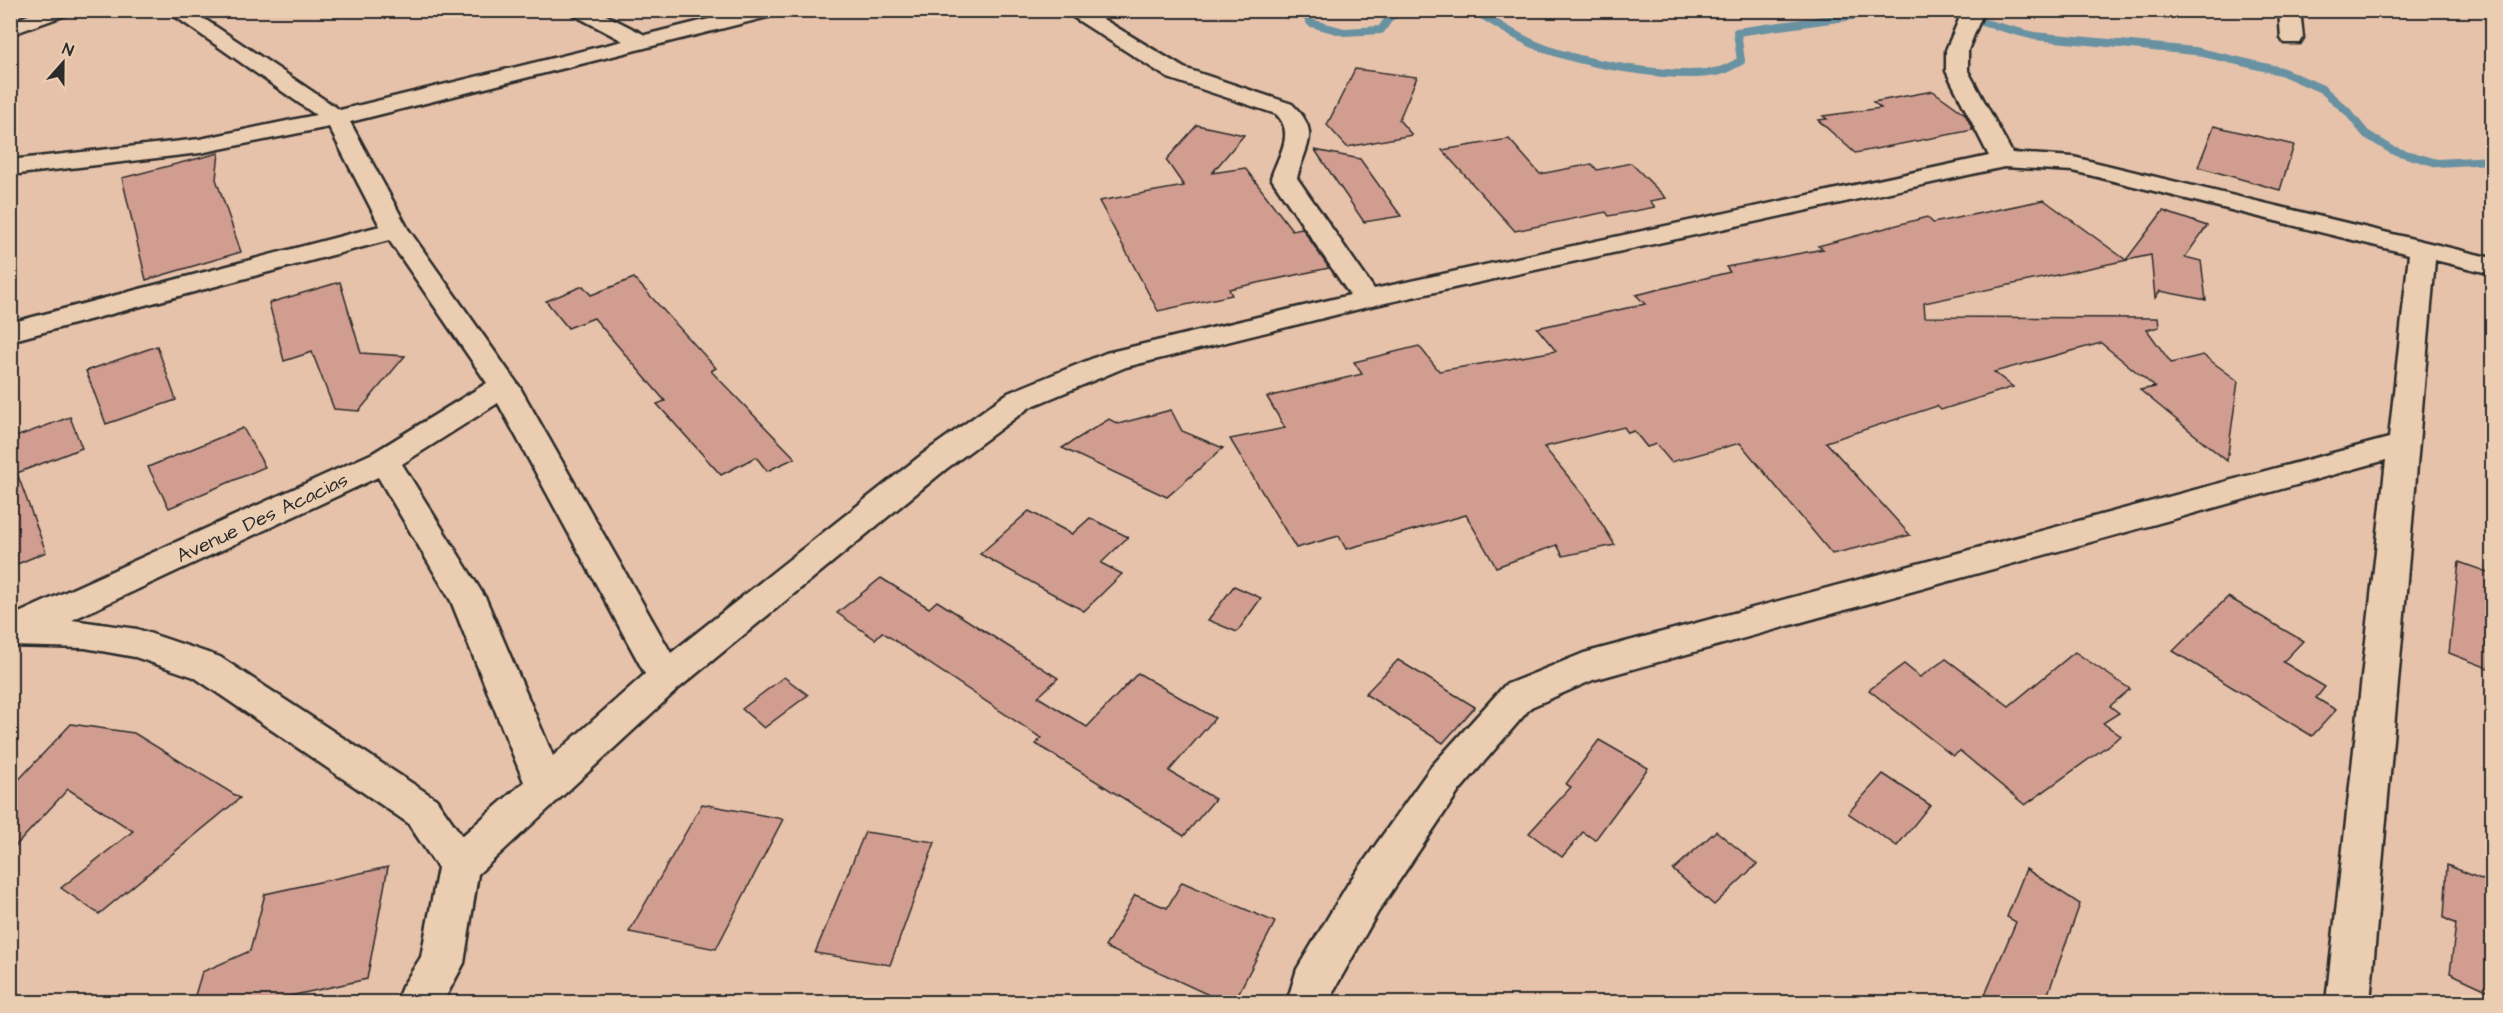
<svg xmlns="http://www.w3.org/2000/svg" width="2503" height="1013" font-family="'Architects Daughter',sans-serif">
	<rect width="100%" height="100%" fill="#e7c2aa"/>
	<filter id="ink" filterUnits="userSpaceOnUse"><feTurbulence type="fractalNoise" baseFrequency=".0167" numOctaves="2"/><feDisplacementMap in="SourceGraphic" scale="12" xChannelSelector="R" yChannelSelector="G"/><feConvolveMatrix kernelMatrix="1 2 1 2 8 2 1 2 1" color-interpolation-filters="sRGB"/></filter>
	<g filter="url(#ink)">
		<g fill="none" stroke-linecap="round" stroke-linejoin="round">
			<g stroke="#6792a2" stroke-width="8">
				<polyline points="1302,10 1311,23 1344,32 1381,30 1390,17 1404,10"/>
				<path d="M1472,10C1494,21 1514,36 1536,45C1577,63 1677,81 1720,71C1728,69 1734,64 1741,61L1737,32L1896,10"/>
				<polyline points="1953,10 1981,22 2034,36 2195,51 2281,71 2322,89 2347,111 2366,134 2392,150 2437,163 2492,160"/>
			</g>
		</g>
		<g fill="#d19d90" stroke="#2b2b2b" stroke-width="1.5">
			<polygon points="1355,69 1417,77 1399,120 1412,135 1347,147 1327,125"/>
			<polygon points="1933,91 1965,114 1973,130 1855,153 1818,120 1827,119 1823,116 1881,108 1873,102"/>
			<polygon points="1197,125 1244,135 1212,173 1245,168 1292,230 1302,228 1329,268 1229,289 1232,295 1158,311 1099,201 1184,186 1166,160"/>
			<polygon points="2214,126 2294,145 2280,190 2198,167"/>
			<polygon points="1509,139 1540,174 1592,164 1597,170 1631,163 1666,198 1650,201 1655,207 1609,216 1606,212 1515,231 1442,150"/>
			<polygon points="1315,150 1360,159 1401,216 1364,222"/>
			<polygon points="219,153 216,179 241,252 146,280 122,178"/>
			<polygon points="2044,200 2126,260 2163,211 2207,226 2185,257 2201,261 2206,300 2160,291 2155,298 2151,255 1924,303 1925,317 2158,318 2159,327 2147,330 2171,363 2203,355 2238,381 2227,461 2140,390 2155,387 2101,343 1994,372 2013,387 1941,410 1937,406 1826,442 1910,535 1832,554 1740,443 1671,462 1656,444 1647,447 1634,431 1628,433 1624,427 1544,447 1585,497 1615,545 1563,556 1557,545 1496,567 1466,515 1346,549 1339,536 1296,548 1230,439 1285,428 1267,397 1362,374 1354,362 1419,346 1439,371 1556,351 1537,328 1645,304 1636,295 1730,272 1726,267 1823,249 1818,246 1927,217 1933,223"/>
			<polygon points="634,278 716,368 711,371 795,458 767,471 756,457 721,475 657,404 665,401 594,318 568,328 546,301 583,286 591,295"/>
			<polygon points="340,282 361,353 405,356 359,411 334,409 312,352 284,361 269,303"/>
			<polygon points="157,346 176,400 106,424 86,371"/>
			<polygon points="1171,410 1182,431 1223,448 1167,497 1062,448 1109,419 1118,424"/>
			<polygon points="70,417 82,448 17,473 46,552 10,567 10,439"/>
			<polygon points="243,428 265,467 169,508 148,467"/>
			<polygon points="1029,511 1072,534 1090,518 1128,537 1101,563 1122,574 1084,611 980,554"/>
			<polygon points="2459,562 2493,574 2493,670 2449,653"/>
			<polygon points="881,578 929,608 937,601 1058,678 1038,697 1087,727 1138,673 1215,718 1169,771 1215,799 1184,836 1036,744 1041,738 882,632 875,639 837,613"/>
			<polygon points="1234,586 1261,598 1237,632 1208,620"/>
			<polygon points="2228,597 2303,641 2283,662 2325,687 2316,698 2336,710 2312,736 2173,651"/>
			<polygon points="2075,652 2130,689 2110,706 2119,713 2103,723 2121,736 2025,805 1960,751 1953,756 1869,690 1904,664 1920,677 1946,659 2009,706"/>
			<polygon points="1398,660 1475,707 1443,743 1365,694"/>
			<polygon points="784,677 808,695 764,728 742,709"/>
			<polygon points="71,724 134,733 240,798 99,914 61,888 133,831 68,789 10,852 10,789"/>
			<polygon points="1599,740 1648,768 1595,840 1583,832 1562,857 1529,833 1571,787 1566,784"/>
			<polygon points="1883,774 1930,805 1897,846 1848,813"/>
			<polygon points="702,804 783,819 716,949 629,932"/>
			<polygon points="1716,831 1757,864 1714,905 1673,870"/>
			<polygon points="865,832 935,842 890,965 815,953"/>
			<polygon points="2447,865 2493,884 2493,993 2450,973 2456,924 2444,918"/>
			<polygon points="388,867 367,979 263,1002 193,1002 202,972 250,951 265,894"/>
			<polygon points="2026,869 2080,904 2045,1002 1982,1002 2016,922 2007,917"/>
			<polygon points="1182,882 1275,922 1234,1002 1224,1002 1105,947 1135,895 1167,908"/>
		</g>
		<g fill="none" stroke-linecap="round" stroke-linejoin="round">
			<defs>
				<g id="minor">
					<polygon points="41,10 72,10 69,14 10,35 10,22"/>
					<path d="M166,10H191L340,110L623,41L572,14L569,10H596L645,35L745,10H783L780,14L350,122L408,229L519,386L671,653L924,453L1008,393L1106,353L1350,295L1271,178C1278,155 1296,134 1276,114L1168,78L1062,10H1088L1184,68L1292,104C1322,133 1305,145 1297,178L1374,289L1989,156L1946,71V50L1963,10H1984L1968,50V71L2012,153L2073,157L2492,258V274L2435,260L2370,1002H2326L2386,460L1593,680L1531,707L1459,791L1378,912L1334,990L1331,1002H1287L1297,969L1348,884L1431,767L1505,685L1584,653L2389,438L2409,254L2073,171L2004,167L1367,307L1126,367L1030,407L946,469L679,688L478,874L464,963L443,1002H396L402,987L421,957L438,868L408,823L194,677L135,657L85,648L10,646V617L373,453L487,383L389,240L10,341V323L380,226L329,127L200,153L10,175V160L200,139L316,115ZM498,403L645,674L553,756L486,599L402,464ZM378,477L451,601L524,782L462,836L436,799L220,657L137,629L72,620Z"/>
					<polygon points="2279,10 2300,10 2303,38 2300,43 2284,43 2281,38"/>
				</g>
			</defs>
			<use href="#minor" stroke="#2b2b2b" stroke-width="5"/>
			<use href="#minor" fill="#ebceb2" fill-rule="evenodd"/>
		</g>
	</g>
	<g text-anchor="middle" stroke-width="6" stroke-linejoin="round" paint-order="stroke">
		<g font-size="20" fill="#2b2b2b" stroke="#ebceb2">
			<text transform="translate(262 517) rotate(-25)" y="7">Avenue Des Acacias</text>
		</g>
	</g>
	<rect width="2503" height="1013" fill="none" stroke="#ebceb2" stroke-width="36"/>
	<rect x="18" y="18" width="2467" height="977" fill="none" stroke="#2b2b2b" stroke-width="2" filter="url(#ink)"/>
	<g transform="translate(63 63) rotate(21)" stroke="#ebceb2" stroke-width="4.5" paint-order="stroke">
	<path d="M0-4.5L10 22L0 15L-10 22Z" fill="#2b2b2b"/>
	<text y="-9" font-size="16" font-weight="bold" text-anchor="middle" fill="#2b2b2b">N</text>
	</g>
</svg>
